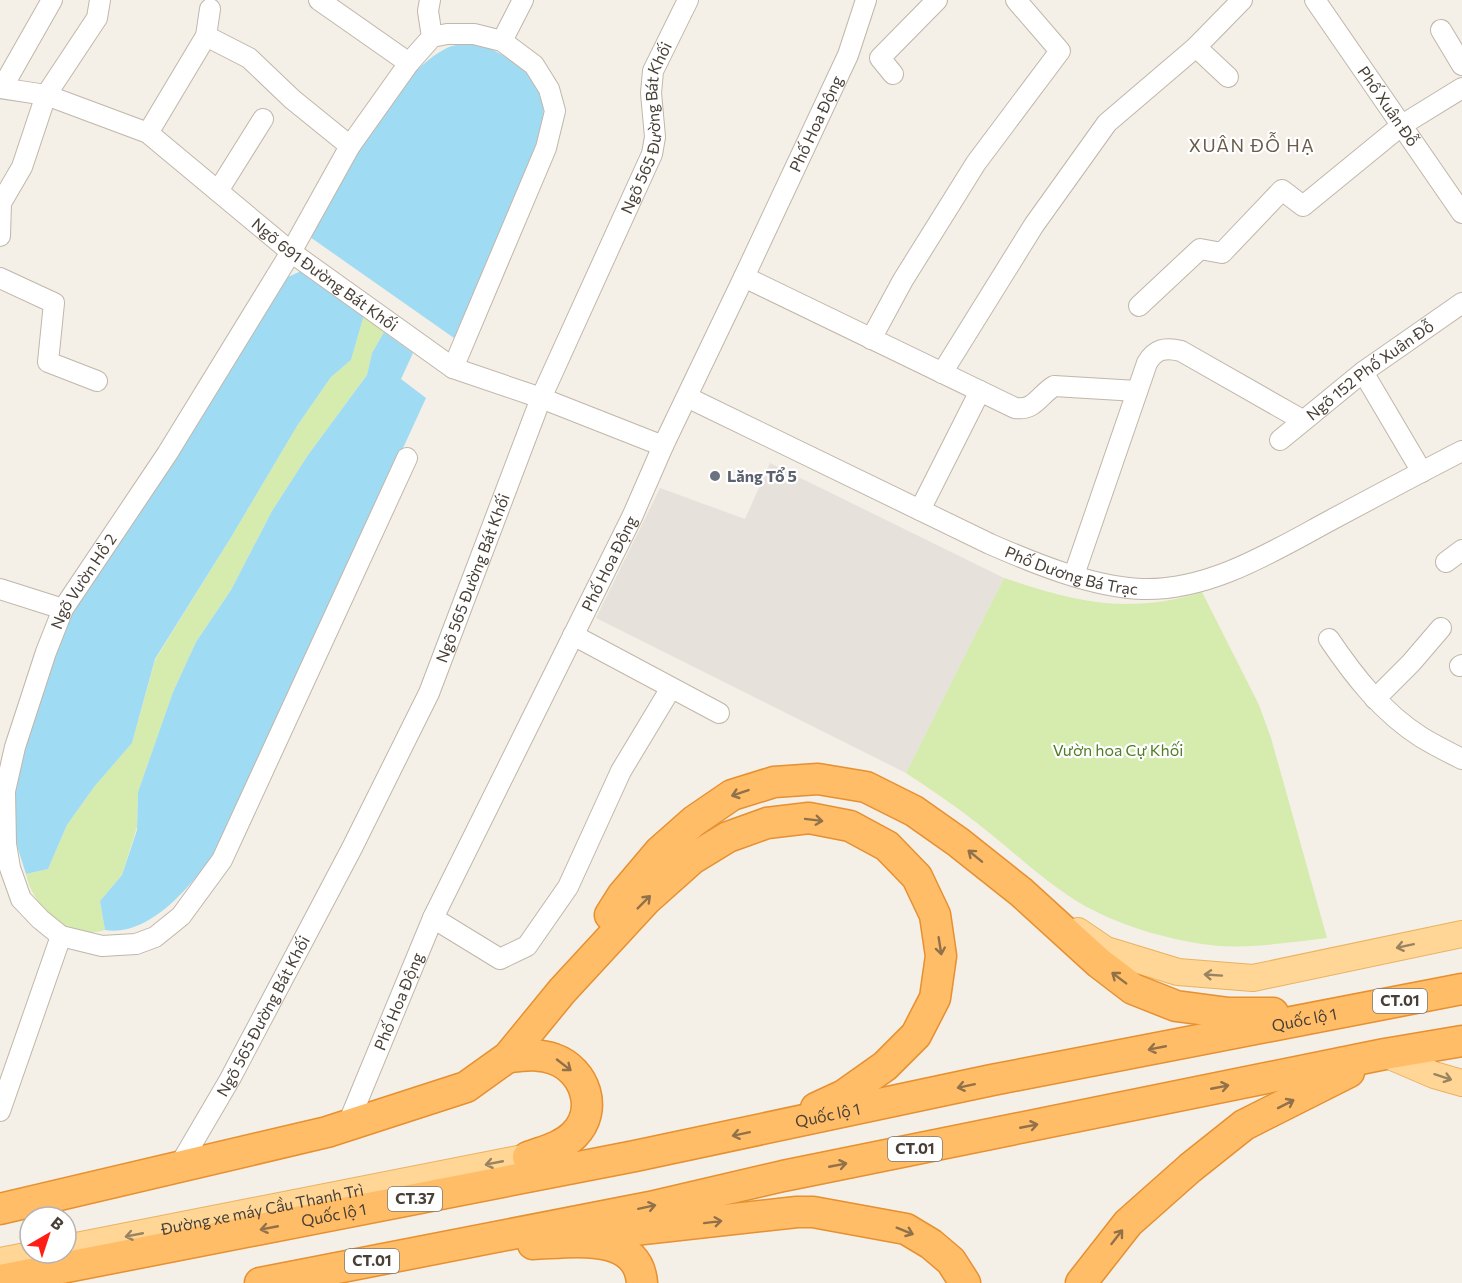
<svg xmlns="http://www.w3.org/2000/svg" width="1462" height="1283" font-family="Commissioner,sans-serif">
	<rect width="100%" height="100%" fill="#f4efe7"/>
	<polygon fill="#e7e1dc" points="770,463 1004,578 906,773 596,618 660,488 745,519"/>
	<g fill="#d6ebae">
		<path d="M364,315L384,332L372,353L367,375L308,455L272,511L231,590L196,642L173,692L138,792L137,827L122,875L100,901L105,930C69,941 33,908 26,874L48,869L67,825L94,787L132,743L155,660L230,539L297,426L331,377L351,360Z"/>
		<path d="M1004,578C1076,602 1128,615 1202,592L1259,705L1271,738L1327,938C1292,942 1255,948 1219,946C1175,942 1123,927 1085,906C1045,883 1012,850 977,823C954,805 930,789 906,773Z"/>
	</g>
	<g fill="#a0dbf4">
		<path d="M476,43C511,56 544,76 544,118C544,129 539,141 537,151L454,338L310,237C340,182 391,74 449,47C457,44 467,44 476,43Z"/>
		<polygon points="301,271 308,272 364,315 351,360 331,377 297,426 230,539 155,659 132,743 94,787 67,825 48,869 26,874 11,827 10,803 31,719 59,638 76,601 135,518 288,277"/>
		<path d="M384,332L413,353L401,379L426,398L223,840C200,876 153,938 105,930L100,901L122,875L137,830L138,792L173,692L196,642L231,590L272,511L308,455L367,375L372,353Z"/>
	</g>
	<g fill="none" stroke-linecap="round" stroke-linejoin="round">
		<defs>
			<g id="minor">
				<polyline points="319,0 409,63"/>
				<polyline points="430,0 428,11 432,37"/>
				<path id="s1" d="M1315,0L1462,213"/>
				<polyline points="1441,30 1462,65"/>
				<polyline points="206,36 249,58 292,99 350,146"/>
				<polyline points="502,41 523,0"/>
				<polyline points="893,74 880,58 937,0"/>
				<polyline points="1228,77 1196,47 1242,0"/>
				<path id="s2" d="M0,88L46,95L148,133L291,252L453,368L541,398L663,446"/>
				<polyline points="2,88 52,0"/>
				<polyline points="148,133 206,36 210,9"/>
				<polyline points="218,191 263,119"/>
				<polyline points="0,236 1,203 22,167 46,95 97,18 100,0"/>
				<path d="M744,277L1015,408C1035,411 1039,395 1054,386L1137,391"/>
				<polyline points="0,278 54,303 48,362 97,381"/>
				<polyline points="1139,306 1200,249 1222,253 1282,190 1303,206 1402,125 1462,88"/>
				<polyline points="871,339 903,280 976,163 1060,51 1016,0"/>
				<polyline points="1363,372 1422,472"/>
				<polyline points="942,373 1034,225 1107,123 1196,47"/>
				<path id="s3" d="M687,397L990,544C1036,564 1092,587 1142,589C1211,591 1275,550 1333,519C1376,496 1419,473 1462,451"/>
				<path id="s4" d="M1280,440L1363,372L1462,303"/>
				<path id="s5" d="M407,458L222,860L181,916L155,937L136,944L102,946L61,936L40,919L21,899L10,868L6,844L5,791L15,747L46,652L63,609L167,454L291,252L350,146L409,63L432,37L447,34H474L502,41L534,65L549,89L555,111L546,148L453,368"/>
				<polyline points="920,510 980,391"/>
				<polyline points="1446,562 1462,550"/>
				<path d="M1074,575L1147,363C1155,349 1165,347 1181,351L1297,417"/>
				<polyline points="0,589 63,609"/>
				<polyline points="573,635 719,713"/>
				<path d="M1329,639C1354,676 1382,712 1421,737C1434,745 1448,752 1462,759"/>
				<polyline points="1460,666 1462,665"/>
				<polyline points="1375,699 1411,663 1441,628"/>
				<polyline points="433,918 500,959 527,946 568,887 621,771 671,688"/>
				<polyline points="0,1111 61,936"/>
				<path id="s6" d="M347,1126L433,918L632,517L663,446L744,277L848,55L866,0"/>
				<path id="s7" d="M179,1166L230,1079L352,848L429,693L541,398L652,154L655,137L651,93L653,71L688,0"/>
			</g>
			<g id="major">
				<polyline points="1078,931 1106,950 1178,972 1253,978 1462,934"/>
				<polyline points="1385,1054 1434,1075 1462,1083"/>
				<path id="s8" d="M66,1248L528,1157L549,1156"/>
				<polyline points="0,1261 41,1253"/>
			</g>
			<g id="highway">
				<polyline points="610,915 622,896 660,851 694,821 732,795 774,782 818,779 866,787 914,811 958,842 1021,892 1099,963 1133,989 1176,1006 1229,1013 1273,1013"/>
				<path d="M508,1057C524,1056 539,1053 554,1059C585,1070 599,1110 574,1135C562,1147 544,1151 528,1157"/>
				<polyline points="0,1209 327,1132 466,1087 508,1057 562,991 646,900 692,859 728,837 767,823 809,818 850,826 887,846 917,877 935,915 941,956 935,998 916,1035 885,1066 844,1095 816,1108"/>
				<polyline points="598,1234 797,1212 813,1212 906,1229 931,1244 951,1261 965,1283"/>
				<path d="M533,1244C568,1243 638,1230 642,1283"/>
				<path id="s9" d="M0,1280L635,1156L992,1080L1462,989"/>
				<polyline points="260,1283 650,1207 783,1176 1385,1054 1462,1041"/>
				<polyline points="1081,1283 1128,1223 1190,1168 1244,1125 1349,1072"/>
			</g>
		</defs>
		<use href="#minor" stroke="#c1b6a9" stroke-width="22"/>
		<use href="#major" stroke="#eab25f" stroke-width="28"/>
		<use href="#highway" stroke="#e69030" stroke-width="33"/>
		<use href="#minor" stroke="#fff" stroke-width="20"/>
		<use href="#major" stroke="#ffd696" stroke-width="26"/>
		<use href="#highway" stroke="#ffbd68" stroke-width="30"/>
	</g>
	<defs><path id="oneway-shaft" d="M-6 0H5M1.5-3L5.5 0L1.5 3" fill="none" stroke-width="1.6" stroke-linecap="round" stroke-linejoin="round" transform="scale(1.5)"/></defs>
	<g stroke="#91714a">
		<use href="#oneway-shaft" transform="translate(740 793) rotate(161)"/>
		<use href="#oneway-shaft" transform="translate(814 820) rotate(7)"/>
		<use href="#oneway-shaft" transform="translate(975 856) rotate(-141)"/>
		<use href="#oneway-shaft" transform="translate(644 902) rotate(-45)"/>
		<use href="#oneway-shaft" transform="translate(940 946) rotate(81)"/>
		<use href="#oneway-shaft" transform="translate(1119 978) rotate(-143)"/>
		<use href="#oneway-shaft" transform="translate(1157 1048) rotate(169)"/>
		<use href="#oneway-shaft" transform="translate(564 1065) rotate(38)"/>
		<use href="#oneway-shaft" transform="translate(966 1086) rotate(168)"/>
		<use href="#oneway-shaft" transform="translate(1220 1087) rotate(-11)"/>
		<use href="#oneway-shaft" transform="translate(1286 1104) rotate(-27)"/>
		<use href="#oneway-shaft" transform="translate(1029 1126) rotate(-11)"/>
		<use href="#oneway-shaft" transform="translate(741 1134) rotate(168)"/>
		<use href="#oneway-shaft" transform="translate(838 1165) rotate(-11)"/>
		<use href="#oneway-shaft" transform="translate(647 1207) rotate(-12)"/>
		<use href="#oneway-shaft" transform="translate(713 1222) rotate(-7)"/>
		<use href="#oneway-shaft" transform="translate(269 1228) rotate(169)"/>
		<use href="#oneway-shaft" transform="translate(905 1231) rotate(22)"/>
		<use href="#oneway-shaft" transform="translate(1117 1237) rotate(-52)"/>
	</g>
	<g stroke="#9a8361">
		<use href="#oneway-shaft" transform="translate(1405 946) rotate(168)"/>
		<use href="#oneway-shaft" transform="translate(1213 975) rotate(-176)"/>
		<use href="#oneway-shaft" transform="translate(1443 1077) rotate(18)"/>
		<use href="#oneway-shaft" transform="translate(494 1163) rotate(169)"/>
		<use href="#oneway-shaft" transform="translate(134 1235) rotate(169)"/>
	</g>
	<circle fill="#6b7280" stroke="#fff" stroke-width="2" cx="715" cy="476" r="6"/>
	<g text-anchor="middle" stroke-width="4.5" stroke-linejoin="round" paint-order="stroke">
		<g fill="#fff" stroke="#7f7972" stroke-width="1.5">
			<rect x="1373" y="989" width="54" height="24" rx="4.5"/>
			<rect x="888" y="1137" width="54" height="24" rx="4.5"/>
			<rect x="388" y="1187" width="54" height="24" rx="4.5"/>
			<rect x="345" y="1249" width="54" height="24" rx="4.5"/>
		</g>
		<g font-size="15" font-weight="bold" fill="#483f36">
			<text x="1400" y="1006">CT.01</text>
			<text x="915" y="1154">CT.01</text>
			<text x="415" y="1204">CT.37</text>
			<text x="372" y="1266">CT.01</text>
		</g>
		<g font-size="16" fill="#483f36" stroke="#fff">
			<text dy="6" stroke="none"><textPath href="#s1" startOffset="129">Phố Xuân Đỗ</textPath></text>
			<text dy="6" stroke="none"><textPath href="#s6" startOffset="1107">Phố Hoa Động</textPath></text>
			<text dy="6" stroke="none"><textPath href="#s7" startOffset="1144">Ngõ 565 Đường Bát Khối</textPath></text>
			<text dy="6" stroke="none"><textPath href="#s2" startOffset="382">Ngõ 691 Đường Bát Khối</textPath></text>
			<text dy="6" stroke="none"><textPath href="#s4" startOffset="114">Ngõ 152 Phố Xuân Đỗ</textPath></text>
			<text dy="6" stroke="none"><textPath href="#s6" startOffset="621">Phố Hoa Động</textPath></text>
			<text dy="6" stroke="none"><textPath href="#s3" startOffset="423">Phố Dương Bá Trạc</textPath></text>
			<text dy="6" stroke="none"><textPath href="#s7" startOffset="658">Ngõ 565 Đường Bát Khối</textPath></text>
			<text dy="6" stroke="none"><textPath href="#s5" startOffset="1032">Ngõ Vườn Hồ 2</textPath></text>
			<text dy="6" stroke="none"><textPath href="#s6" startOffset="135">Phố Hoa Động</textPath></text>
			<text dy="6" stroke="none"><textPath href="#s7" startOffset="172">Ngõ 565 Đường Bát Khối</textPath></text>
			<text dy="6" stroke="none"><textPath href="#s9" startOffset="1330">Quốc lộ 1</textPath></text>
			<text dy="6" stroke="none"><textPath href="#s9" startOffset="844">Quốc lộ 1</textPath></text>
			<text dy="6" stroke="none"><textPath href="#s8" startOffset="200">Đường xe máy Cầu Thanh Trì</textPath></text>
			<text dy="6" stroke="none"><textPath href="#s9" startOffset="340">Quốc lộ 1</textPath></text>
		</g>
		<g font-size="16" font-weight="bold" fill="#5b616d" stroke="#fff" text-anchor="start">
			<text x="727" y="482">Lăng Tổ 5</text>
		</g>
		<g font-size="16" fill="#507d25" stroke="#fff">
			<text x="1118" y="756">Vườn hoa Cự Khối</text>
		</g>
		<g font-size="18" letter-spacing="1.5" fill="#6b5c4c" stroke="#fff">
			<text x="1252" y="152">XUÂN ĐỖ HẠ</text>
		</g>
	</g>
	<g transform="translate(48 1235) rotate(39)"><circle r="28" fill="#ffffff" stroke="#b6b2af" stroke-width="1.5"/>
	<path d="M0-4.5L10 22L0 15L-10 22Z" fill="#ff1e14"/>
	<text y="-9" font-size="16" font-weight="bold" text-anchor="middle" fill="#483f36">B</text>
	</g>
</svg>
